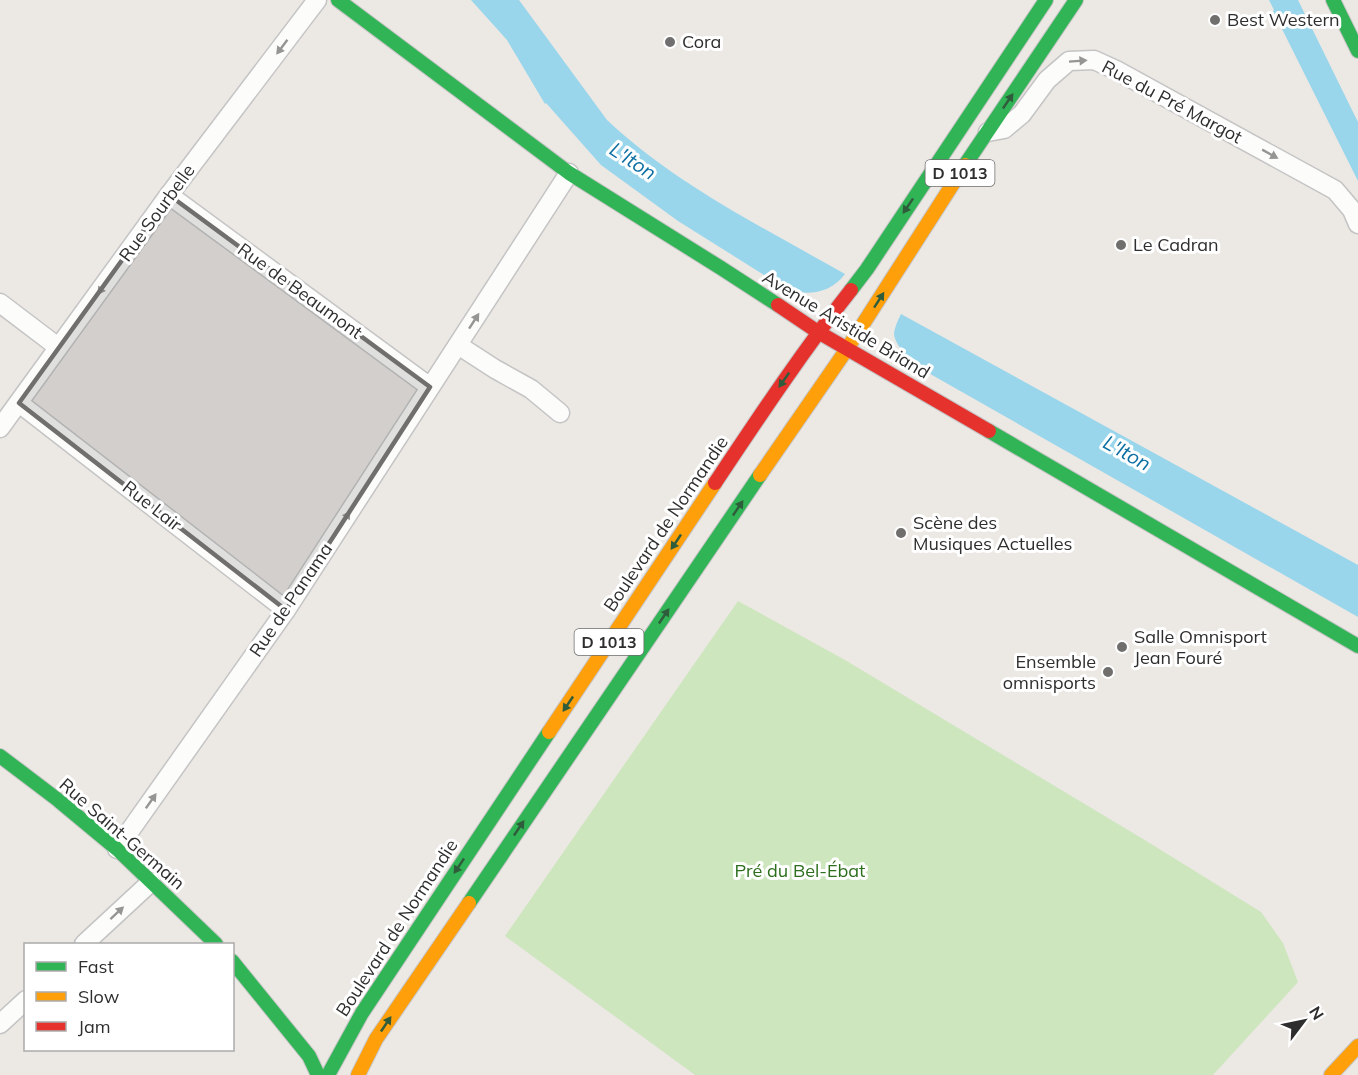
<svg xmlns="http://www.w3.org/2000/svg" width="1358" height="1075" font-family="Mulish,sans-serif">
	<rect width="100%" height="100%" fill="#ece8e4"/>
	<polygon fill="#cee6be" points="738,601 845,660 1148,842 1261,912 1283,943 1298,982 1213,1075 695,1075 505,936"/>
	<g fill="#99d6ec">
		<path d="M471,0H519L607,120C675,184 764,228 845,274C831,293 809,296 788,290L678,221L601,165L546,103L545,104L507,40Z"/>
		<polygon points="1269,0 1298,0 1352,110 1358,122 1358,181 1273,11 1274,10"/>
		<path d="M901,314L1358,565V617L925,371C915,363 894,347 894,333C895,326 898,320 901,314Z"/>
	</g>
	<g fill="none" stroke-linecap="round" stroke-linejoin="round">
		<defs>
			<g id="street">
				<polyline points="988,132 1004,129 1022,114 1047,80 1069,61 1094,60 1116,70 1335,190 1352,210 1358,224"/>
				<polyline points="169,195 430,387"/>
				<polyline points="0,303 58,347"/>
				<polyline points="458,345 495,369 531,389 560,413"/>
				<polyline points="19,403 286,610"/>
				<polyline points="0,428 169,195 317,0"/>
				<polyline points="117,849 286,610 569,173"/>
				<polyline points="84,944 151,882"/>
				<polyline points="0,1024 26,1000"/>
			</g>
			<g id="fast">
				<polyline points="338,0 569,173 721,268 778,305"/>
				<polyline points="1333,0 1358,51"/>
				<polyline points="965,165 1076,0"/>
				<polyline points="851,290 867,269 1046,0"/>
				<polyline points="989,431 1358,646"/>
				<polyline points="0,756 58,800 117,849 216,944"/>
				<polyline points="469,903 760,475"/>
				<polyline points="232,961 309,1056 318,1075"/>
				<polyline points="328,1075 362,1013 549,732"/>
			</g>
			<g id="slow">
				<polyline points="760,475 847,349 965,165"/>
				<polyline points="549,732 715,483"/>
				<polyline points="358,1075 376,1039 469,903"/>
				<polyline points="1331,1075 1358,1046"/>
			</g>
			<g id="jam">
				<polyline points="778,305 818,332 989,431"/>
				<path d="M715,483C759,417 802,352 851,290"/>
			</g>
		</defs>
		<use href="#street" stroke="#c5c4c5" stroke-width="21"/>
		<use href="#fast" stroke="#c5c4c5" stroke-width="16"/>
		<use href="#slow" stroke="#c5c4c5" stroke-width="16"/>
		<use href="#jam" stroke="#c5c4c5" stroke-width="16"/>
		<use href="#street" stroke="#fcfcfb" stroke-width="18"/>
		<use href="#fast" stroke="#30b455" stroke-width="14"/>
		<use href="#slow" stroke="#ff9f0a" stroke-width="14"/>
		<use href="#jam" stroke="#e5322d" stroke-width="14"/>
	</g>
	<defs><path id="oneway-solid" d="M-6-.8H1V-3.2L6.5 0L1 3.2V.8H-6Z" transform="scale(1.5)"/></defs>
	<g fill="#959594">
		<use href="#oneway-solid" transform="translate(282 47) rotate(127)"/>
		<use href="#oneway-solid" transform="translate(1078 61) rotate(-4)"/>
		<use href="#oneway-solid" transform="translate(1270 154) rotate(29)"/>
		<use href="#oneway-solid" transform="translate(103 287) rotate(126)"/>
		<use href="#oneway-solid" transform="translate(474 321) rotate(-57)"/>
		<use href="#oneway-solid" transform="translate(345 519) rotate(-57)"/>
		<use href="#oneway-solid" transform="translate(151 801) rotate(-55)"/>
		<use href="#oneway-solid" transform="translate(117 913) rotate(-43)"/>
	</g>
	<g fill="#2f5d3c">
		<use href="#oneway-solid" transform="translate(1008 101) rotate(-56)"/>
		<use href="#oneway-solid" transform="translate(908 206) rotate(124)"/>
		<use href="#oneway-solid" transform="translate(879 300) rotate(-57)"/>
		<use href="#oneway-solid" transform="translate(784 380) rotate(125)"/>
		<use href="#oneway-solid" transform="translate(738 508) rotate(-56)"/>
		<use href="#oneway-solid" transform="translate(676 542) rotate(124)"/>
		<use href="#oneway-solid" transform="translate(664 616) rotate(-56)"/>
		<use href="#oneway-solid" transform="translate(568 704) rotate(124)"/>
		<use href="#oneway-solid" transform="translate(519 828) rotate(-56)"/>
		<use href="#oneway-solid" transform="translate(459 866) rotate(124)"/>
		<use href="#oneway-solid" transform="translate(386 1024) rotate(-56)"/>
	</g>
	<path fill="#706f6e" fill-opacity="0.2" stroke="#706f6e" stroke-width="4.5" stroke-linejoin="round" d="M169,195L430,387L286,610L19,403Z"/>
	<g fill="#706f6e" stroke="#fff" stroke-width="2">
		<circle cx="1215" cy="20" r="6"/>
		<circle cx="670" cy="42" r="6"/>
		<circle cx="1121" cy="245" r="6"/>
		<circle cx="901" cy="533" r="6"/>
		<circle cx="1122" cy="647" r="6"/>
		<circle cx="1108" cy="672" r="6"/>
	</g>
	<g text-anchor="middle" stroke-width="6" stroke-linejoin="round" paint-order="stroke">
		<g fill="#fff" stroke="#6d6d6d" stroke-width="1.5">
			<rect x="925.5" y="160" width="69" height="26" rx="4.5"/>
			<rect x="574.5" y="629" width="69" height="26" rx="4.5"/>
		</g>
		<g font-size="16" font-weight="bold" fill="#2e2e2e">
			<text x="960" y="179">D 1013</text>
			<text x="609" y="648">D 1013</text>
		</g>
		<g font-size="18" fill="#2e2e2e" stroke="#fff" text-anchor="start">
			<text x="1227" y="26">Best Western</text>
			<text x="682" y="48">Cora</text>
			<text x="1133" y="251">Le Cadran</text>
			<text x="913" y="529">Scène des<tspan x="913" dy="21">Musiques Actuelles</tspan></text>
			<text x="1134" y="643">Salle Omnisport<tspan x="1134" dy="21">Jean Fouré</tspan></text>
			<text x="1096" y="668" text-anchor="end">Ensemble<tspan x="1096" dy="21">omnisports</tspan></text>
		</g>
		<g font-size="18" fill="#2e2e2e" stroke="#fff">
			<text transform="translate(1172 102) rotate(28)" y="6">Rue du Pré Margot</text>
			<text transform="translate(157 213) rotate(-54)" y="6">Rue Sourbelle</text>
			<text transform="translate(300 291) rotate(36)" y="6">Rue de Beaumont</text>
			<text transform="translate(846 325) rotate(31)" y="6">Avenue Aristide Briand</text>
			<text transform="translate(152 506) rotate(38)" y="6">Rue Lair</text>
			<text transform="translate(666 524) rotate(-56)" y="6">Boulevard de Normandie</text>
			<text transform="translate(291 600) rotate(-56)" y="6">Rue de Panama</text>
			<text transform="translate(122 834) rotate(41)" y="6">Rue Saint-Germain</text>
			<text transform="translate(397 928) rotate(-57)" y="6">Boulevard de Normandie</text>
		</g>
		<g font-size="18" fill="#2c6e1b" stroke="#fff">
			<text x="800" y="877">Pré du Bel-Ébat</text>
		</g>
		<g font-size="20" font-style="italic" fill="#0d6fa3" stroke="#fff">
			<text transform="translate(633 161) rotate(33)" y="7">L'Iton</text>
			<text transform="translate(1127 453) rotate(29)" y="7">L'Iton</text>
		</g>
	</g>
	<rect x="24" y="943" width="210" height="108" fill="#ffffff" stroke="#ababab" stroke-width="1.5"/>
	<rect x="36" y="962" width="30" height="9" fill="#30b455" stroke="#ababab" stroke-width="1.5"/>
	<text x="78" y="973" font-size="18" fill="#2e2e2e">Fast</text>
	<rect x="36" y="992" width="30" height="9" fill="#ff9f0a" stroke="#ababab" stroke-width="1.5"/>
	<text x="78" y="1003" font-size="18" fill="#2e2e2e">Slow</text>
	<rect x="36" y="1022" width="30" height="9" fill="#e5322d" stroke="#ababab" stroke-width="1.5"/>
	<text x="78" y="1033" font-size="18" fill="#2e2e2e">Jam</text>
	<g transform="translate(1304 1021) rotate(58)" stroke="#ffffff" stroke-width="4.5" paint-order="stroke">
	<path d="M0-4.5L10 22L0 15L-10 22Z" fill="#2e2e2e"/>
	<text y="-9" font-size="16" font-weight="bold" text-anchor="middle" fill="#2e2e2e">N</text>
	</g>
</svg>
